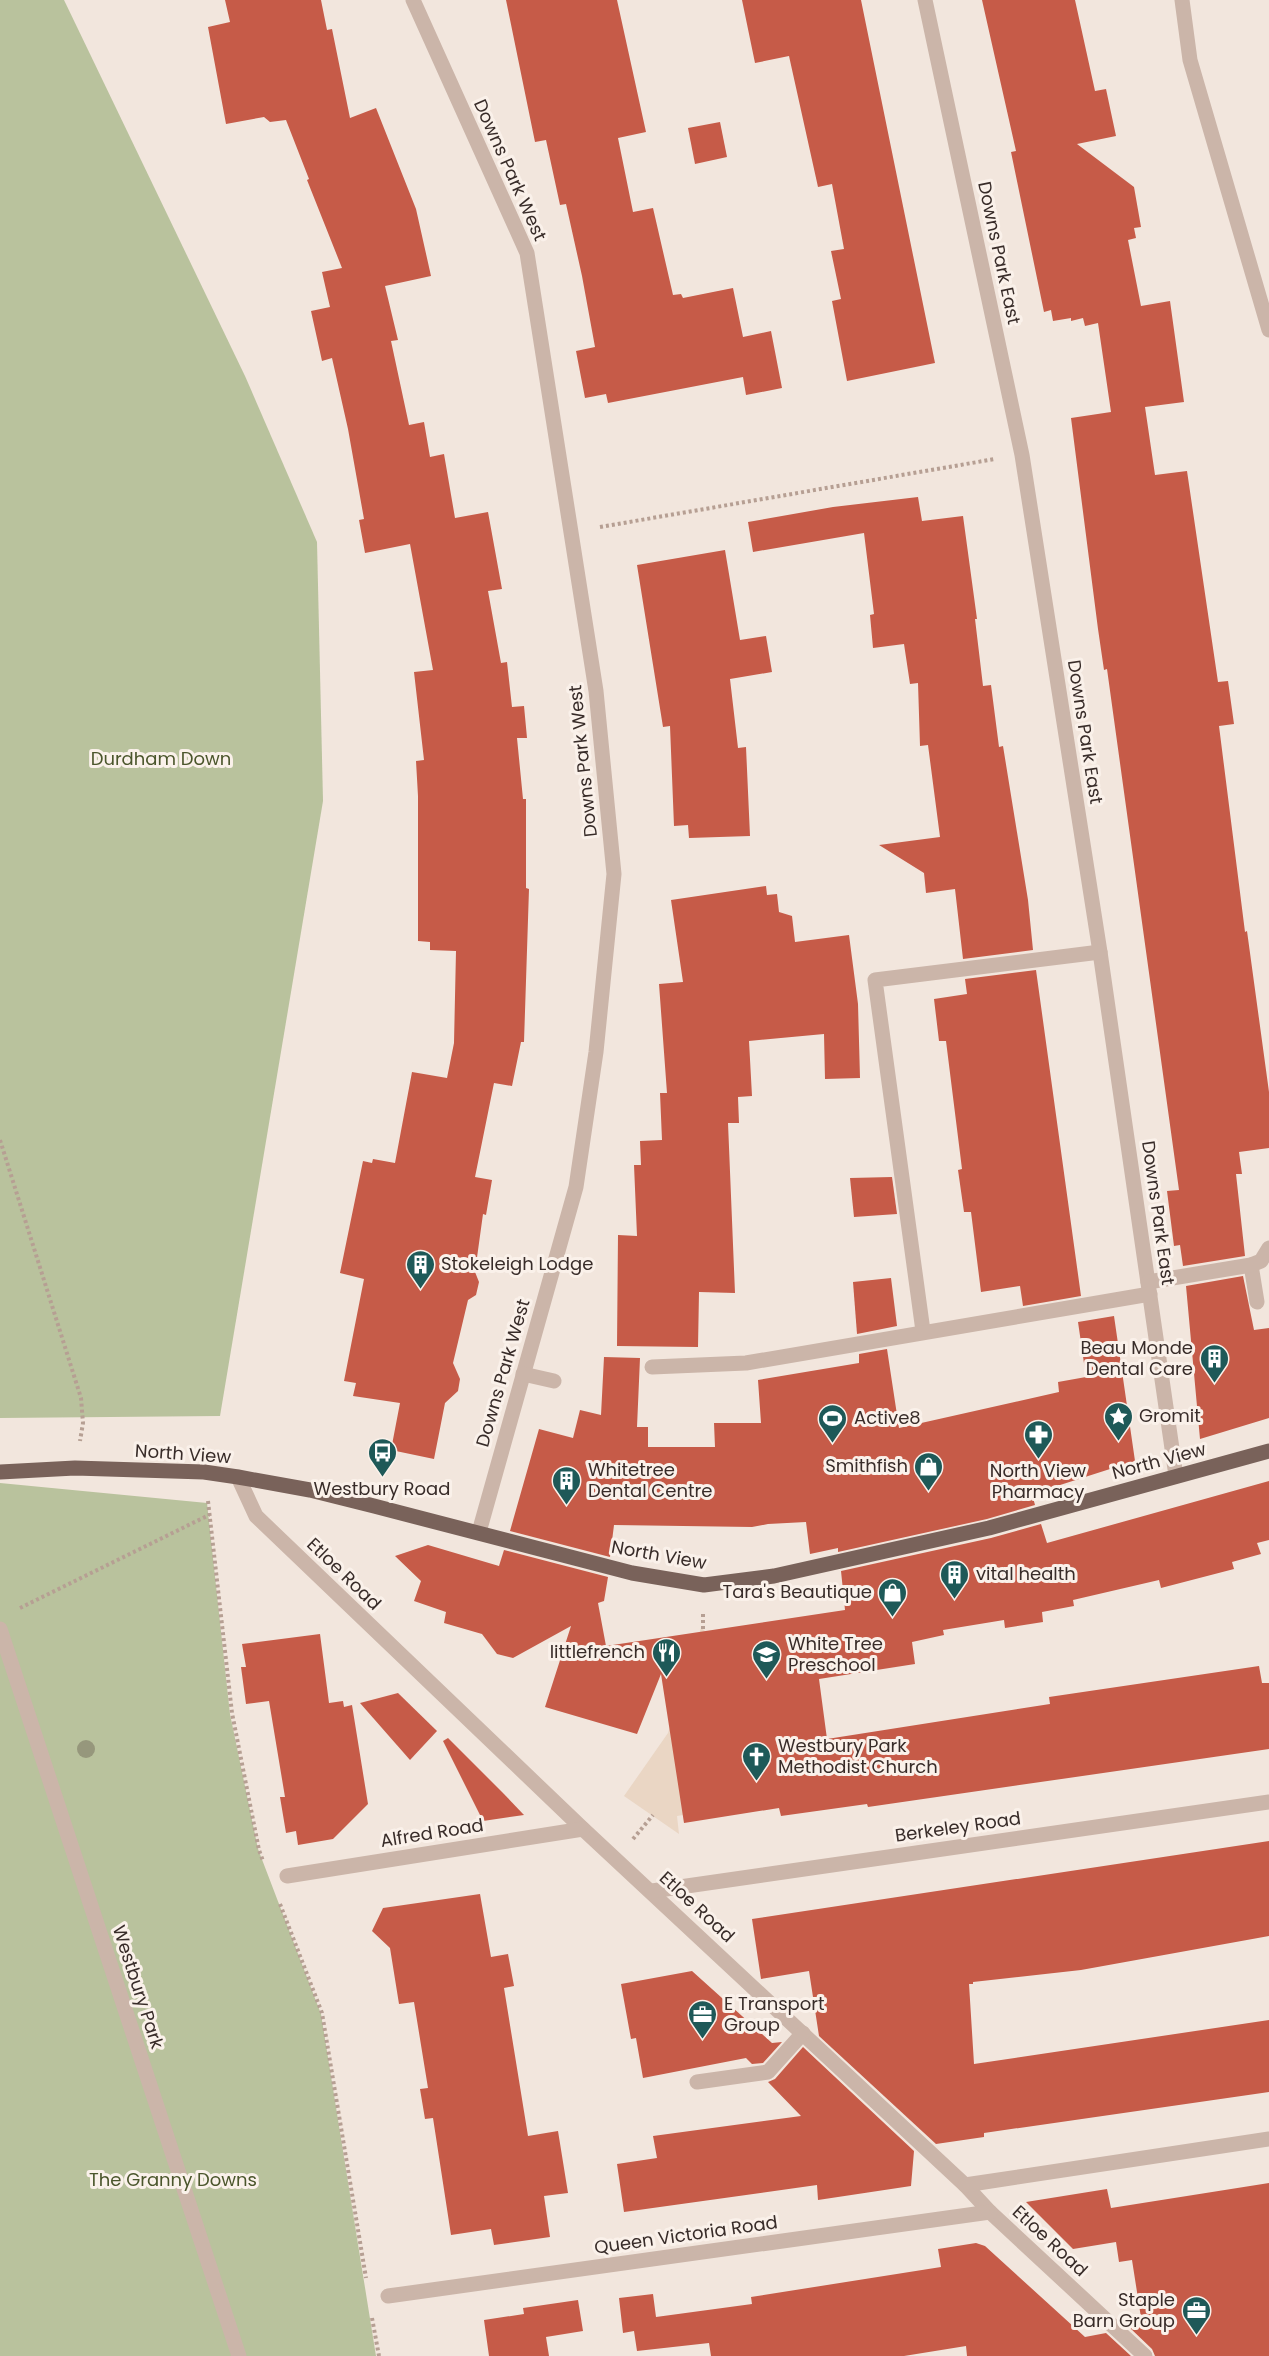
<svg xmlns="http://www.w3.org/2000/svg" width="1269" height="2356" font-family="Poppins,sans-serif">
	<rect width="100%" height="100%" fill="#f2e6dd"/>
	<g fill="#b9c29d">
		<polygon points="0,0 64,0 245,376 317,542 323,801 220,1416 0,1418"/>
		<polygon points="0,1483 207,1503 230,1714 258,1849 321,2014 376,2356 0,2356"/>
	</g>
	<polygon fill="#ead6c4" points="701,1628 705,1631 713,1694 683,1815 677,1816 679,1834 624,1796 668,1733"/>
	<g fill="#c65b48">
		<polygon points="225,0 321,0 327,30 332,29 350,118 376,108 416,209 431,276 385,286 398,340 391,341 409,425 424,422 430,457 444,454 455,518 488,512 502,589 488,591 501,663 507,662 512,707 524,706 527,738 517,738 523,799 526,799 526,888 529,889 524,1042 521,1042 512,1086 494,1083 475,1177 492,1180 486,1215 483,1214 475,1272 479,1282 476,1295 468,1300 453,1363 460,1379 458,1391 445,1403 434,1459 391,1450 400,1403 353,1396 356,1383 344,1381 364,1279 340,1273 363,1161 372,1163 373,1159 395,1163 412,1072 447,1078 454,1043 456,951 430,950 430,942 418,941 418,796 416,761 424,760 414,672 433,670 410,544 365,553 359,520 364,519 348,429 332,358 322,361 311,311 330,307 322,272 342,268 307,180 309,179 286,120 270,122 264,117 226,124 208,27 230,22"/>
		<polygon points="506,0 617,0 646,132 618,138 633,212 653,208 673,295 681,294 683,298 733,288 743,337 771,331 782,388 746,395 743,377 608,403 606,394 585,398 576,351 595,347 582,276 566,204 560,205 546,140 535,142"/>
		<polygon points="742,0 861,0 935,363 847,381 832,301 841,299 831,251 844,249 832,184 818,187 789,56 755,63"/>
		<polygon points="982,0 1075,0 1095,91 1106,89 1116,136 1077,144 1134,187 1141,227 1134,228 1136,238 1128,240 1141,306 1170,301 1184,402 1145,407 1155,475 1187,471 1218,682 1228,681 1234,724 1219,726 1245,932 1247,931 1269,1092 1269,1148 1239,1152 1242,1174 1236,1174 1245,1256 1183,1266 1180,1245 1174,1246 1167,1191 1179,1190 1107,669 1104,670 1098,629 1071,418 1111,412 1098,323 1085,326 1083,318 1071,321 1071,318 1053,321 1051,310 1044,312 1011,152 1016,151"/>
		<polygon points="720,122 727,157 695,164 688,128"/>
		<polygon points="918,497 922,521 963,516 977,619 975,619 983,686 991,685 999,747 1003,746 1028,900 1033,950 963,959 955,889 926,893 924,873 879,845 940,837 928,745 920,746 918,683 910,684 904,644 873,648 870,615 874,614 864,533 753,552 748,522 833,507"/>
		<polygon points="725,550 740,640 766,636 772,672 730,679 738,748 746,747 750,836 689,838 688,825 674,826 670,726 663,727 637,565"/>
		<polygon points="766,886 767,895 777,894 779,912 792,916 795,942 849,935 858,1004 860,1078 825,1079 824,1034 749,1041 752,1096 738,1097 739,1123 728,1123 735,1293 699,1292 698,1347 617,1346 618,1235 637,1236 634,1165 641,1165 640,1141 662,1140 660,1093 667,1093 659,984 683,982 671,900"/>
		<polygon points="1036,970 1081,1296 1023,1306 1020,1286 981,1292 971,1212 964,1212 958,1170 962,1169 946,1041 939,1041 934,999 967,994 965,979"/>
		<polygon points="892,1177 897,1214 854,1217 850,1178"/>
		<polygon points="1243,1276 1254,1330 1269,1328 1269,1418 1200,1439 1186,1286"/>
		<polygon points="891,1278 897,1326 857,1334 853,1282"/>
		<polygon points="1114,1316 1135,1461 1032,1494 1035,1505 987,1519 838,1552 838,1548 810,1554 806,1522 768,1524 752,1527 614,1525 610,1557 510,1531 539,1429 573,1438 580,1410 601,1415 604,1357 640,1358 637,1427 648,1427 648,1447 715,1447 714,1423 761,1423 758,1380 859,1363 859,1354 887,1349 899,1428 1059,1392 1058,1382 1086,1377 1078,1322"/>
		<polygon points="1269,1481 1269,1540 1257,1543 1261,1554 1232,1562 1234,1569 1161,1588 1159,1580 1073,1600 1074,1606 1042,1612 1043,1622 1005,1628 1004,1620 943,1630 944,1635 912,1642 915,1664 819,1679 827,1739 1050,1704 1049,1697 1259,1666 1262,1683 1269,1683 1269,1749 868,1807 867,1804 781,1816 779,1808 684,1823 661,1674 637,1734 545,1707 571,1626 513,1658 497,1654 482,1634 444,1623 446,1612 414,1601 421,1581 395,1556 428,1545 499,1566 504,1550 608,1577 604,1601 598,1603 606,1646 845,1610 841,1571 991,1538 1041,1524 1047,1543"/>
		<polygon points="320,1634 329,1703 343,1701 344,1707 352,1705 368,1804 333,1839 298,1845 296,1831 286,1833 280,1797 285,1797 269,1701 246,1704 241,1667 246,1667 242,1644"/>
		<polygon points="398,1693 437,1731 410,1760 360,1703"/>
		<polygon points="448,1738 503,1793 524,1815 483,1821 443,1741"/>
		<polygon points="1269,1841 1269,1936 1081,1970 973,1982 973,1984 969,1984 974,2064 1269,2020 1269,2092 984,2133 984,2137 936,2144 819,2036 809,1971 761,1979 752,1919"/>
		<polygon points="480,1894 491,1957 508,1954 514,1986 504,1988 528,2136 558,2131 568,2193 544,2196 550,2237 494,2245 491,2229 451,2235 433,2118 425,2119 420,2089 428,2088 414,2002 399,2004 390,1948 372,1931 383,1908"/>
		<polygon points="692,1971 772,2043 782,2042 763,2063 752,2064 746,2058 643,2078 636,2038 631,2039 621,1984"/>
		<polygon points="803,2047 914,2151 911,2186 818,2200 817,2185 624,2212 617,2164 657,2158 653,2136 801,2116 768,2082 775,2079"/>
		<polygon points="1269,2183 1269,2356 1155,2356 1152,2349 1129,2327 1142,2324 1132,2260 1119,2262 1116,2242 1073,2249 1026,2202 1107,2189 1111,2208"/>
		<polygon points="976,2243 985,2246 1085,2337 1106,2333 1131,2356 967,2356 966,2346 904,2356 711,2356 709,2343 637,2351 634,2331 623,2333 619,2298 653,2294 656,2317 752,2304 751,2297 941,2267 938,2249"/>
		<polygon points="578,2300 583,2331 546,2337 549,2356 489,2356 484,2320 524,2314 523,2308"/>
	</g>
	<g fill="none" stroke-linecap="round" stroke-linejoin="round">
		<g stroke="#b69f93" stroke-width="4" stroke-dasharray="3 3" stroke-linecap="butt">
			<polyline points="600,527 995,459"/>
			<polyline points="0,1140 81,1398 83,1423 80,1441"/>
			<polyline points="208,1501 232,1713 259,1850 263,1861"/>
			<polyline points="20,1608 209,1515"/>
			<polyline points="703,1629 703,1612"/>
			<polyline points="633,1839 653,1815"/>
			<polyline points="280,1904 322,2013 366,2278"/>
			<polyline points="372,2318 379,2356"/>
		</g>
		<g stroke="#cbb5a9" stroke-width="15">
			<polyline points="413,0 527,253 596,691 614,874 596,1052 576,1187 479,1532"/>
			<polyline points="925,0 1022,455 1100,952 1176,1476"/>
			<polyline points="1182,0 1190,60 1269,330"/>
			<polyline points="1251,1265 1257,1302"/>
			<polyline points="1148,1282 1251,1265 1261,1261 1269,1248"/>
			<polyline points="923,1331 875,980 1100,952"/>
			<polyline points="652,1367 746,1363 1150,1294"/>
			<polyline points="523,1374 554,1381"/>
			<polyline points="238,1477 256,1516 583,1829 965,2185 990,2212 1145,2356"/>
			<polyline points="0,1629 239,2356"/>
			<polyline points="287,1876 583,1829"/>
			<polyline points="652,1891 1269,1802"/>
			<polyline points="697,2082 768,2072 803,2033"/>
			<polyline points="965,2185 1269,2139"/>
			<polyline points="388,2296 990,2212"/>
		</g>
		<polyline stroke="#79625a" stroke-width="15" points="0,1472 75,1468 204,1472 238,1477 310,1490 374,1506 632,1573 704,1585 774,1576 989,1528 1269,1451"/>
	</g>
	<circle fill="#96977c" cx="86" cy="1749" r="9"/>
	<defs>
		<symbol id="building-pin" viewBox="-11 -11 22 30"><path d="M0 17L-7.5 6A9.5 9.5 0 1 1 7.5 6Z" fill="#1e5958" stroke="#faf1ea"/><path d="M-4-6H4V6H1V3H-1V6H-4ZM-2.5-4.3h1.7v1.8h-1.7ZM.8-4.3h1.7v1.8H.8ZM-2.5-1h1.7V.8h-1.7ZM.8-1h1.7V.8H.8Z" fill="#fff"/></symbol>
		<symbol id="sight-pin" viewBox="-11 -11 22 30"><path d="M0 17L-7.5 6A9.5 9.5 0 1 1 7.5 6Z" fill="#1e5958" stroke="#faf1ea"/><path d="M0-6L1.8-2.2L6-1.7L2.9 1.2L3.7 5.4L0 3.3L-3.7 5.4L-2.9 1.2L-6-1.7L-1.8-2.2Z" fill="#fff"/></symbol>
		<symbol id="stadium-pin" viewBox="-11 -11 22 30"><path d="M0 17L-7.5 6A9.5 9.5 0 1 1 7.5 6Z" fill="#1e5958" stroke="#faf1ea"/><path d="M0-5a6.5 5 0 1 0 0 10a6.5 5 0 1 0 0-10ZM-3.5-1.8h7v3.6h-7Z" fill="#fff"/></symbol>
		<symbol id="pharmacy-pin" viewBox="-11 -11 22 30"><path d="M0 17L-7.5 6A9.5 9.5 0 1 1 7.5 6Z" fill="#1e5958" stroke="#faf1ea"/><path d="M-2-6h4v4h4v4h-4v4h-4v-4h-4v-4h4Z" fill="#fff"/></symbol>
		<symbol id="bus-pin" viewBox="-11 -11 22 30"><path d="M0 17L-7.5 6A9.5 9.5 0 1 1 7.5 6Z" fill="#1e5958" stroke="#faf1ea"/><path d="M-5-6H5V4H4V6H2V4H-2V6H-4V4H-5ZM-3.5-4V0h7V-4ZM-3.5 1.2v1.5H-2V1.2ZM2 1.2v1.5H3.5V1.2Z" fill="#fff"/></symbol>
		<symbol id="shop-pin" viewBox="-11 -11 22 30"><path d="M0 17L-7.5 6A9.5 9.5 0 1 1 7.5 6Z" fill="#1e5958" stroke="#faf1ea"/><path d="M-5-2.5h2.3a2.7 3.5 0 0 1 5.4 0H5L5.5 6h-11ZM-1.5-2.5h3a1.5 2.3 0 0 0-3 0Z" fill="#fff"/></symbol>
		<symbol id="restaurant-pin" viewBox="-11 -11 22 30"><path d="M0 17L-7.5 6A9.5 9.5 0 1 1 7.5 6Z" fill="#1e5958" stroke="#faf1ea"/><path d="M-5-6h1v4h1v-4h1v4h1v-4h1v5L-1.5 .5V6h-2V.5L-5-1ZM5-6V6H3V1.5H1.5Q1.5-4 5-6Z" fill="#fff"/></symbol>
		<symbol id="school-pin" viewBox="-11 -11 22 30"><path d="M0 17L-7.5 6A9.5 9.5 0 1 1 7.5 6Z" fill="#1e5958" stroke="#faf1ea"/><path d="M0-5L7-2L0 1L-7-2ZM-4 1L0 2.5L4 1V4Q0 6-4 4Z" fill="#fff"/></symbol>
		<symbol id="church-pin" viewBox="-11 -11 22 30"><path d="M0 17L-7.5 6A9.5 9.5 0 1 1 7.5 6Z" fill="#1e5958" stroke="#faf1ea"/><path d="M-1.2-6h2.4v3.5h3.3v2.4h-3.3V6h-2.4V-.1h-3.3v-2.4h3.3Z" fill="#fff"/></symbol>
		<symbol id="office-pin" viewBox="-11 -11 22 30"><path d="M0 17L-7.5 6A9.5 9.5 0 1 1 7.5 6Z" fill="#1e5958" stroke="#faf1ea"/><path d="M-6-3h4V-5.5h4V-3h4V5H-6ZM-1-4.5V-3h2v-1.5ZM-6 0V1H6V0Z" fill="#fff"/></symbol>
	</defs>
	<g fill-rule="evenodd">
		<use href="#building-pin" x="404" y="1248" width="33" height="45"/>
		<use href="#building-pin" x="1198" y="1342" width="33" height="45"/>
		<use href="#sight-pin" x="1102" y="1400" width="33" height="45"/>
		<use href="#stadium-pin" x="816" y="1402" width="33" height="45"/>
		<use href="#pharmacy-pin" x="1022" y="1418" width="33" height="45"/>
		<use href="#bus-pin" x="366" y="1436" width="33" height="45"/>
		<use href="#shop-pin" x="912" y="1450" width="33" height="45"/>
		<use href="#building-pin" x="550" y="1464" width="33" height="45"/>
		<use href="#building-pin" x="938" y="1558" width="33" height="45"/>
		<use href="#shop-pin" x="876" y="1576" width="33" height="45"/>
		<use href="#restaurant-pin" x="650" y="1636" width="33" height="45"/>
		<use href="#school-pin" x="750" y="1638" width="33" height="45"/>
		<use href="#church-pin" x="740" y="1740" width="33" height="45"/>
		<use href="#office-pin" x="686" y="1998" width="33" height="45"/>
		<use href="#office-pin" x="1180" y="2294" width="33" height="45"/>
	</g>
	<g text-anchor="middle" stroke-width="6" stroke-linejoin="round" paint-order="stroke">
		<g font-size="18" fill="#382c29" stroke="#faf1ea">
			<text transform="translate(510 170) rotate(66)" y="6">Downs Park West</text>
			<text transform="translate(999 253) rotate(78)" y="6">Downs Park East</text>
			<text transform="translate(1085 732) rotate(81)" y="6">Downs Park East</text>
			<text transform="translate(583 761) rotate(-96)" y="6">Downs Park West</text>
			<text transform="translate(1158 1213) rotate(82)" y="6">Downs Park East</text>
			<text transform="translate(503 1373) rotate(-74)" y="6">Downs Park West</text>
			<text transform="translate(183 1454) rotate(4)" y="6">North View</text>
			<text transform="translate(1159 1461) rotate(-15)" y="6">North View</text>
			<text transform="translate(659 1555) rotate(10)" y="6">North View</text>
			<text transform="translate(344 1574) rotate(44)" y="6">Etloe Road</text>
			<text transform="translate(958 1827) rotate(-8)" y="6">Berkeley Road</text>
			<text transform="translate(432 1833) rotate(-9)" y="6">Alfred Road</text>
			<text transform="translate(697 1907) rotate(43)" y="6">Etloe Road</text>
			<text transform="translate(138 1987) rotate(72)" y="6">Westbury Park</text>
			<text transform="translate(686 2235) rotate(-8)" y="6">Queen Victoria Road</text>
			<text transform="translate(1050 2241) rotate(43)" y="6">Etloe Road</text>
		</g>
		<g font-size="18" fill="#4b562c" stroke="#faf1ea">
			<text x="161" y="765">Durdham Down</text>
			<text x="173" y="2186">The Granny Downs</text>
		</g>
		<g font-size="18" fill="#382c29" stroke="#faf1ea" text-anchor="start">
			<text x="441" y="1270">Stokeleigh Lodge</text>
			<text x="1193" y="1354" text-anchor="end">Beau Monde<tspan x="1193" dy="21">Dental Care</tspan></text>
			<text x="1139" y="1422">Gromit</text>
			<text x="854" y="1424">Active8</text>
			<text x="908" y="1472" text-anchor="end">Smithfish</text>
			<text x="588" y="1476">Whitetree<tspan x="588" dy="21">Dental Centre</tspan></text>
			<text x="1038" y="1477" text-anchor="middle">North View<tspan x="1038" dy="21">Pharmacy</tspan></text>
			<text x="382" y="1495" text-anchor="middle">Westbury Road</text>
			<text x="976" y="1580">vital health</text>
			<text x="872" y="1598" text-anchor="end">Tara's Beautique</text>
			<text x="788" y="1650">White Tree<tspan x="788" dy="21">Preschool</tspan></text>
			<text x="645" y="1658" text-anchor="end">littlefrench</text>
			<text x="778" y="1752">Westbury Park<tspan x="778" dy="21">Methodist Church</tspan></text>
			<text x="724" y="2010">E Transport<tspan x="724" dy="21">Group</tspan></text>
			<text x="1175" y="2306" text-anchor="end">Staple<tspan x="1175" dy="21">Barn Group</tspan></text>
		</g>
	</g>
</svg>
